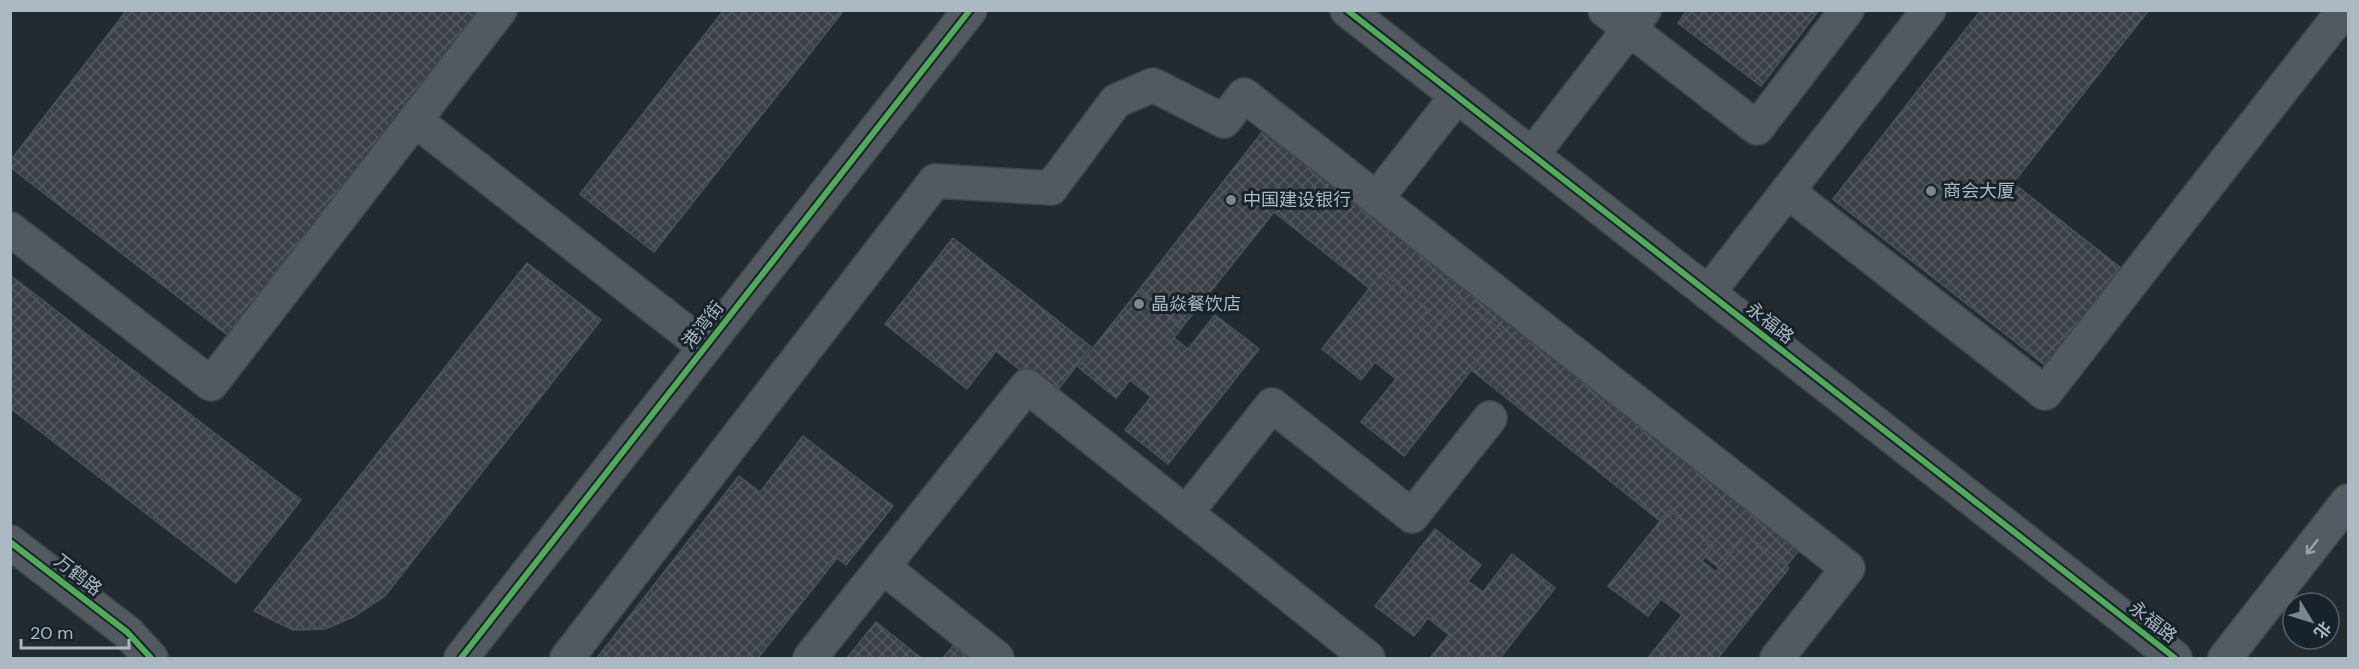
<svg xmlns="http://www.w3.org/2000/svg" width="2359" height="669" font-family="'DM Sans','Noto Sans SC',sans-serif">
	<defs>
		<pattern id="building-cross-hatch" width="8" height="8" patternUnits="userSpaceOnUse" patternTransform="scale(1.5)"><rect width="8" height="8" fill="#3a4045"/><path d="M0 0l8 8M0 8l8-8" fill="none" stroke="#545a5e"/></pattern>
	</defs>
	<rect width="100%" height="100%" fill="#232b30"/>
	<g fill="url(#building-cross-hatch)" stroke="#4a5359" stroke-width="1.5">
		<polygon points="127,10 483,10 230,337 10,167 10,161"/>
		<polygon points="724,10 844,10 654,252 580,194"/>
		<polygon points="1687,10 1819,10 1761,86 1678,23"/>
		<polygon points="1981,10 2149,10 2013,183 2122,269 2046,366 1833,199"/>
		<polygon points="1266,127 1799,550 1759,600 1274,212 1183,326 1138,291"/>
		<polygon points="953,238 1091,347 1053,396 996,351 967,389 885,324"/>
		<polygon points="527,263 601,320 385,596 353,617 325,629 293,630 254,611"/>
		<polygon points="1382,272 1428,309 1416,324 1429,335 1459,297 1502,331 1404,456 1361,422 1396,379 1375,362 1361,380 1322,349"/>
		<polygon points="10,275 301,500 236,583 10,408"/>
		<polygon points="1138,291 1183,326 1174,338 1188,349 1215,315 1259,349 1168,464 1125,430 1151,397 1130,380 1116,398 1078,367"/>
		<polygon points="803,436 893,506 846,565 837,558 758,658 597,658 739,476 760,492"/>
		<polygon points="1669,510 1714,545 1702,561 1716,572 1746,534 1789,568 1718,658 1648,658 1682,615 1661,599 1648,616 1608,586"/>
		<polygon points="1435,529 1481,565 1468,581 1483,592 1512,554 1555,588 1500,658 1430,658 1449,635 1428,618 1414,636 1375,606"/>
		<polygon points="876,622 921,658 847,658"/>
		<polygon points="953,646 968,658 943,658"/>
	</g>
	<g fill="none" stroke-linecap="round" stroke-linejoin="round">
		<defs>
			<g id="minor">
				<polyline points="1347,10 2175,658"/>
				<polyline points="1605,10 1757,128 1847,10"/>
				<polyline points="415,120 705,347"/>
				<polyline points="1532,155 1644,10"/>
				<polyline points="1787,191 2045,393 2344,10"/>
				<polyline points="1377,198 1457,96"/>
				<polyline points="10,229 211,384 500,10"/>
				<polyline points="1708,293 1929,10"/>
				<polyline points="1186,513 1272,405 1412,516 1490,418"/>
				<polyline points="10,542 127,632 151,658"/>
				<polyline points="883,567 997,658"/>
				<polyline points="461,658 970,10"/>
				<polyline points="567,658 935,181 1051,188 1116,101 1153,85 1224,121 1244,95 1848,568 1777,658"/>
				<polyline points="810,658 1027,386 1368,658"/>
			</g>
			<polyline id="major" points="2225,658 2348,501"/>
		</defs>
		<use href="#minor" stroke="#40474b" stroke-width="36"/>
		<use href="#major" stroke="#40484d" stroke-width="36"/>
		<use href="#minor" stroke="#525a60" stroke-width="33"/>
		<use href="#major" stroke="#545b62" stroke-width="33"/>
		<defs>
			<g id="cycleway">
				<polyline points="1347,10 2175,658"/>
				<polyline points="10,542 127,632 151,658"/>
				<polyline points="461,658 970,10"/>
			</g>
		</defs>
		<use href="#cycleway" stroke="#17222b" stroke-width="10"/>
		<use href="#cycleway" stroke="#51ab58" stroke-width="6"/>
	</g>
	<defs><path id="oneway-shaft" d="M-6 0H5M1.5-3L5.5 0L1.5 3" fill="none" stroke-width="1.6" stroke-linecap="round" stroke-linejoin="round" transform="scale(1.5)"/></defs>
	<use stroke="#94a2ac" href="#oneway-shaft" transform="translate(2312 547) rotate(128)"/>
	<g fill="#7b8790" stroke="#17222b" stroke-width="2">
		<circle cx="1931" cy="191" r="6"/>
		<circle cx="1231" cy="200" r="6"/>
		<circle cx="1139" cy="304" r="6"/>
	</g>
	<g text-anchor="middle" stroke-width="6" stroke-linejoin="round" paint-order="stroke">
		<g font-size="18" fill="#aab9c4" stroke="#17222b" text-anchor="start">
			<text x="1943" y="197">商会大厦</text>
			<text x="1243" y="206">中国建设银行</text>
			<text x="1151" y="310">晶焱餐饮店</text>
		</g>
		<g font-size="18" fill="#aab9c4" stroke="#17222b">
			<text transform="translate(1770 323) rotate(38)" y="6">永福路</text>
			<text transform="translate(703 325) rotate(-52)" y="6">港湾街</text>
			<text transform="translate(78 575) rotate(38)" y="6">万鹤路</text>
			<text transform="translate(2153 622) rotate(38)" y="6">永福路</text>
		</g>
	</g>
	<rect width="2359" height="669" fill="none" stroke="#aab9c4" stroke-width="24"/>
	<g transform="translate(2311 621) rotate(128)"><circle r="28" fill="#17222b" stroke="#525e68" stroke-width="1.5"/>
	<path d="M0-4.5L10 22L0 15L-10 22Z" fill="#7b8790"/>
	<text y="-9" font-size="16" font-weight="bold" text-anchor="middle" fill="#aab9c4">北</text>
	</g>
	<path d="M21 639v9h108v-9" fill="none" stroke="#aab9c4" stroke-width="3"/>
	<text x="30" y="639" font-size="18" fill="#aab9c4" stroke="#17222b" stroke-width="4.5" paint-order="stroke">20 m</text>
</svg>
